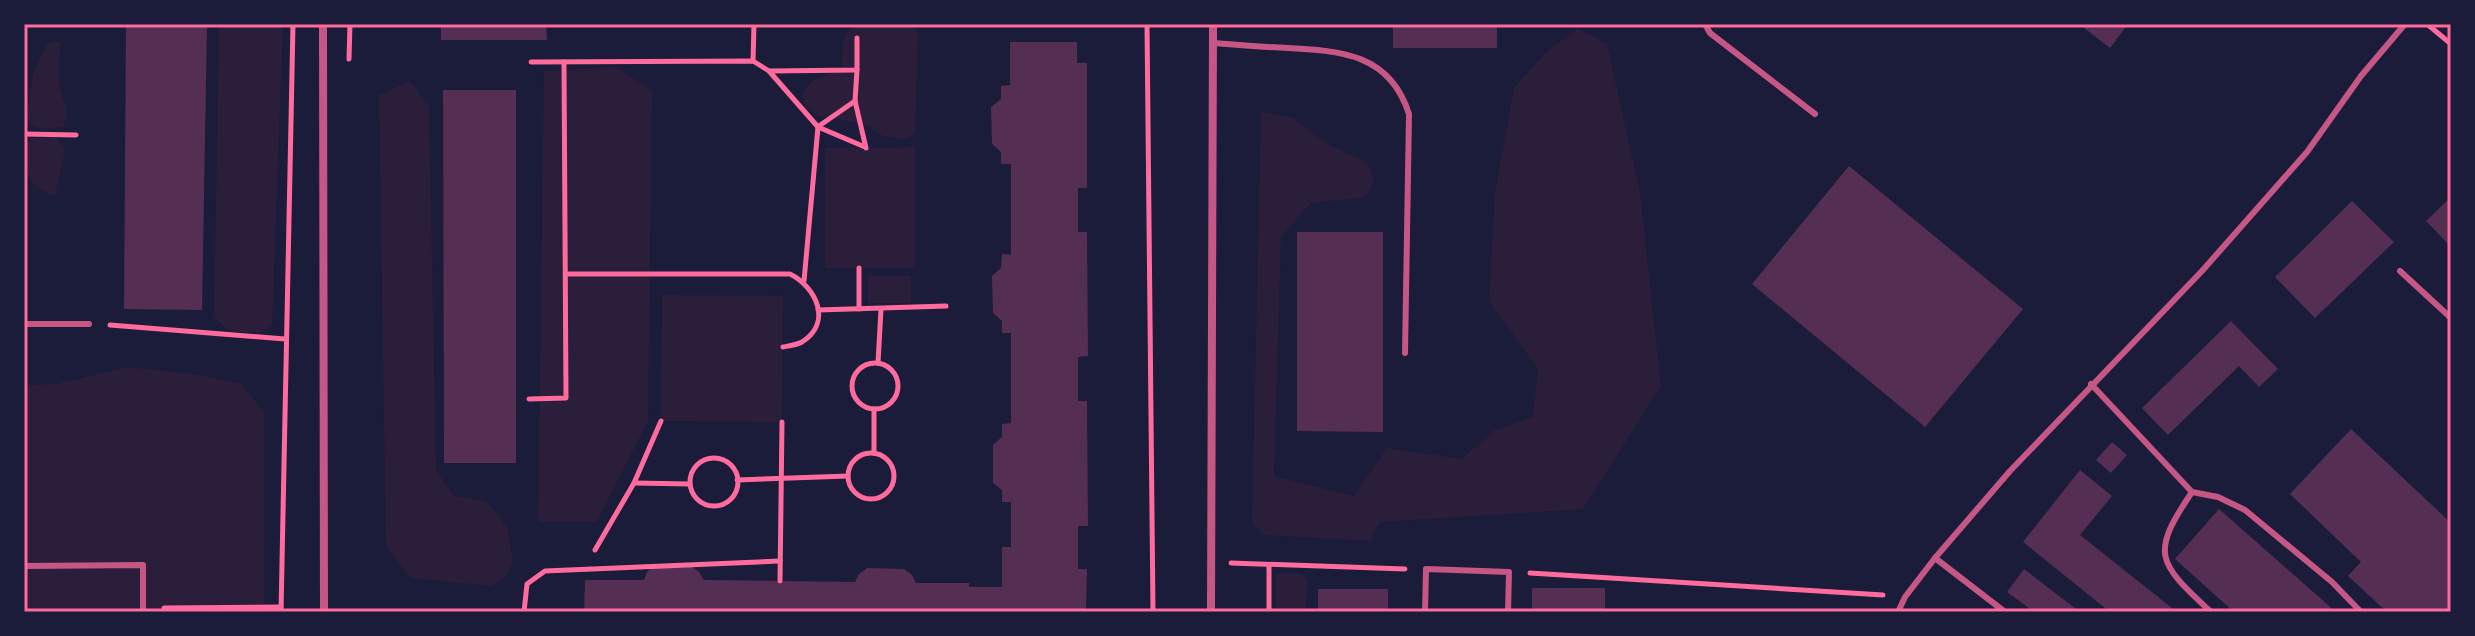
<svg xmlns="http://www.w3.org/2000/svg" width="2475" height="636" font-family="'Golos Text',sans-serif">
	<rect width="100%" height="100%" fill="#1b1b3a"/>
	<g fill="#2a1e3b">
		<polygon points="219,24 283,24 272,326 261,332 231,332 214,318"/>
		<polygon points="855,24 912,24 918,34 915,134 904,140 883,136 864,124 819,116 806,107 802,95 811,82 841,68 844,37"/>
		<polygon points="1578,28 1607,44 1640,193 1661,386 1583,509 1380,522 1370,541 1265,535 1252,522 1261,112 1291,117 1329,145 1367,162 1374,180 1366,197 1311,203 1281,236 1274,476 1354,496 1387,448 1462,459 1493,431 1533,417 1538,369 1489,301 1495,192 1514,88 1544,54"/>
		<polygon points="54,41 60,42 59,84 67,111 64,127 40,129 25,121 33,75 46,45"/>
		<polygon points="616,67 652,91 648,421 596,522 538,522 544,71"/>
		<polygon points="410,81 429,107 436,471 454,496 486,501 507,527 513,561 506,577 492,586 411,578 386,547 379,95"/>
		<path d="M31,138H57L65,151L55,196C27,187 24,171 24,145Z"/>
		<polygon points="915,147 915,268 825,268 825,148"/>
		<rect x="868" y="276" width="43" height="27"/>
		<polygon points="662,295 783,296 782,422 661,421"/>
		<polygon points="127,367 194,374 242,384 264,413 264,612 24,612 24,385 57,384"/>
		<polygon points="1299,573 1308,580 1305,612 1276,612 1276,574"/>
	</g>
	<g fill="#542f53">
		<polygon points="126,24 207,24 202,310 124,309"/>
		<polygon points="441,24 546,24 547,40 441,40"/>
		<rect x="1393" y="24" width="104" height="24"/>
		<polygon points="2079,24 2128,24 2110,48"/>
		<polygon points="1010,42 1077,42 1077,63 1087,63 1087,188 1078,188 1078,232 1087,232 1088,356 1078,357 1078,401 1087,401 1088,526 1078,526 1078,569 1087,569 1086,612 584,612 585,580 644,580 647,572 654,566 691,566 699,572 704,580 855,582 859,574 867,568 904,569 912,575 916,583 969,583 969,587 1002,587 1002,547 1011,547 1011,502 1002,502 1002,490 993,483 993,445 1002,437 1002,424 1011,423 1011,333 1002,333 1002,321 993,313 992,276 1001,268 1002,254 1011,255 1011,164 1001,164 1001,152 992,144 991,107 1001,99 1001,86 1010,85"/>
		<polygon points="443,90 516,90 516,463 444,463"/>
		<polygon points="1849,166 2023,309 1925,427 1752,284"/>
		<polygon points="2451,197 2451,247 2426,221"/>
		<polygon points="2352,201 2394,242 2315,318 2275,277"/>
		<polygon points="1297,232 1383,232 1383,432 1297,431"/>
		<polygon points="2231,321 2278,369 2259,387 2239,366 2168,435 2142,408"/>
		<polygon points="2351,429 2451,523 2451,612 2387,612 2348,576 2361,562 2290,494"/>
		<polygon points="2112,442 2127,455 2111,473 2096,460"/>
		<polygon points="2080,470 2112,496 2080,535 2177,612 2110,612 2023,542"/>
		<polygon points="2219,509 2336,612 2234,612 2175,559"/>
		<polygon points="2024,569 2080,612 2034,612 2007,592"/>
		<rect x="1532" y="588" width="73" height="24"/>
		<rect x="1318" y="589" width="70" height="23"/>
	</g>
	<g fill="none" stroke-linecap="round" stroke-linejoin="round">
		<g stroke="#ff6b9d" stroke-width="5">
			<polyline points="1147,24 1153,612"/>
			<polyline points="2427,24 2451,44"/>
			<polyline points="349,59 350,24"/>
			<polyline points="753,61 754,24"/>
			<polyline points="531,62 753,61 769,71 818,127 804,281"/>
			<polyline points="857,70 855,101 866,148"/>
			<polyline points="770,71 857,70 857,38"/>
			<polyline points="819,126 855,101"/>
			<polyline points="818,127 865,147"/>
			<polyline points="24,134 76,135"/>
			<polyline points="859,268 859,309"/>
			<path d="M566,274H790C816,287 833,322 802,342C797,345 788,346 783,347"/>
			<polyline points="818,310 946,306"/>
			<polyline points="110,325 285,339"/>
			<circle cx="875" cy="386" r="23"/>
			<polyline points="878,363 881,309"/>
			<polyline points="529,399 566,398 564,62"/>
			<polyline points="874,453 874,409"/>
			<circle cx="871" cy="476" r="23"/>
			<circle cx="714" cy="482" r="24"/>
			<polyline points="737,480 848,476"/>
			<polyline points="634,483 690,484"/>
			<polyline points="595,550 634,483 661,421"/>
			<polyline points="1231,563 1405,569"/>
			<polyline points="1530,573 1883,595"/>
			<polyline points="780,581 782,422"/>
			<polyline points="164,608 281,607"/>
			<polyline points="281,612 293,24"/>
			<polyline points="524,612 527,584 545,571 780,561"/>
			<polyline points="1269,612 1269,565"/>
		</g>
		<g stroke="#c65784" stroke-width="6">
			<polyline points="1705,24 1710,33 1815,114"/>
			<path d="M1213,43C1238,45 1263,47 1288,48C1342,51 1390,54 1409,114L1405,353"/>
			<polyline points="2400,271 2451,318"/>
			<polyline points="24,324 89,324"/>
			<polyline points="2091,384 2192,492 2218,497 2245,510 2332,582 2361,612"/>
			<path d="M2192,492C2150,554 2157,562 2211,612"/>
			<polyline points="1935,558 2005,612"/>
			<polyline points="24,566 143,565 143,612"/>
			<polyline points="1425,612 1426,569 1509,572 1508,612"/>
			<polyline points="1898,612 1905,597 1935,558 2010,471 2202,271 2307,152 2361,76 2405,24"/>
		</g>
		<g stroke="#c65784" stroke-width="8">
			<polyline points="323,24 324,612"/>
			<polyline points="1211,612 1213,24"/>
		</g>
	</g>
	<rect width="2475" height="636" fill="none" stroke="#1b1b3a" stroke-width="52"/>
	<rect x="26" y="26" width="2423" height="584" fill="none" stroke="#ff6b9d" stroke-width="3"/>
</svg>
